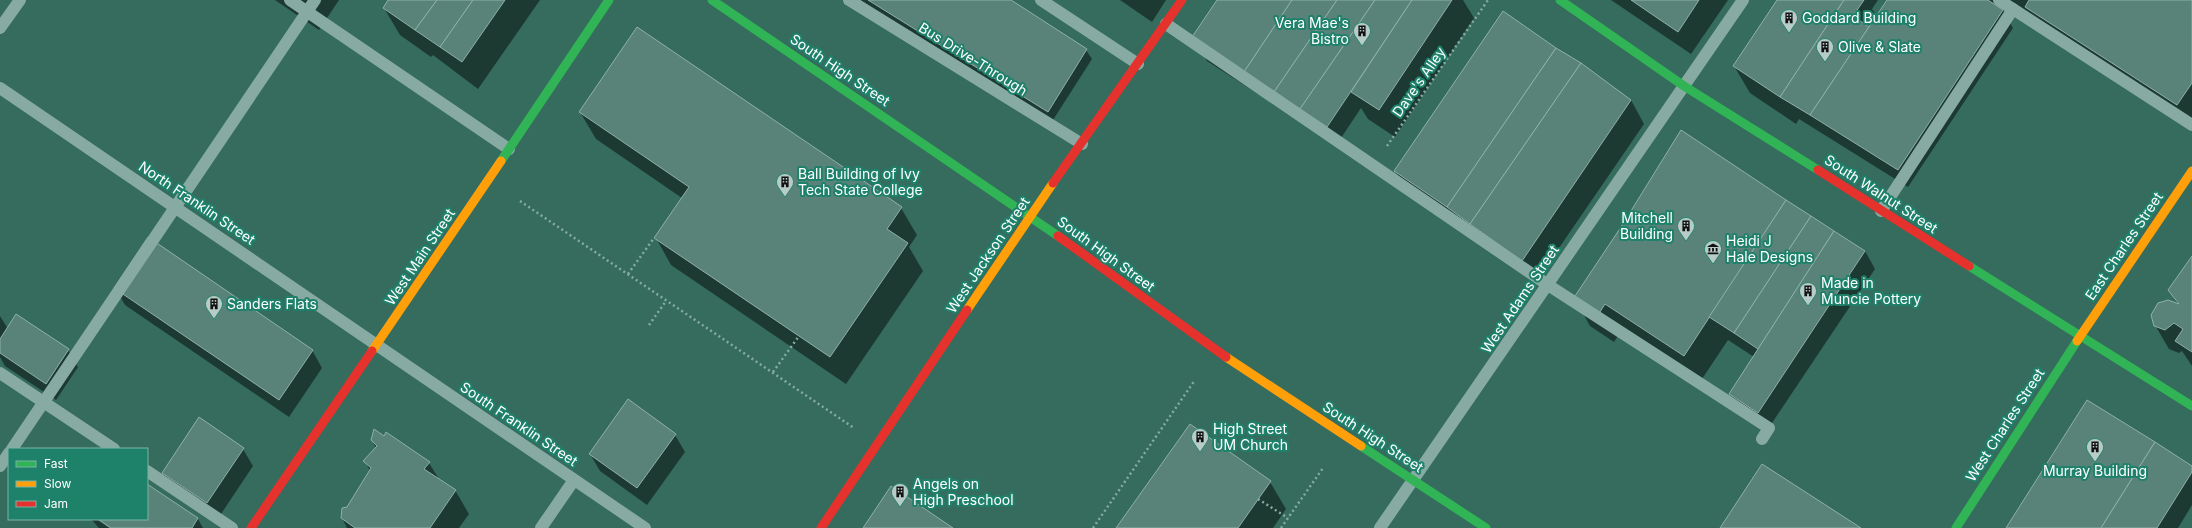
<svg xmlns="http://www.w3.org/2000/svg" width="2192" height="528" font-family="Inter,sans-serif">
	<rect width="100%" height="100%" fill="#356c5e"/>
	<g fill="#0007">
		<polygon points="275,0 339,0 319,30"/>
		<polygon points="389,0 540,0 478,89 433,55 431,57 400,35 384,8"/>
		<polygon points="860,0 1010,0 1086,50 1092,59 1053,120"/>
		<polygon points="1120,0 1166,0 1152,22"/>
		<polygon points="1219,0 1463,0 1474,18 1395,137 1368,119 1361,108 1337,144 1259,92 1258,94 1207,61 1194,37"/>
		<polygon points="1611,0 1728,0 1691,54"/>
		<polygon points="1778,0 1878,0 1872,9 1876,15 1867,27 1869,28 1888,0 2192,0 2192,131 2001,7 2013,28 1908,187 1799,119 1796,124 1750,93 1734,66"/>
		<polygon points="637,28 901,208 917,235 909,247 923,271 846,384 671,265 656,238 682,198 596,139 580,112"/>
		<polygon points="1631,100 1644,124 1535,283 1405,188 1395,171"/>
		<polygon points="1785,201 1865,251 1875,269 1768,429 1740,411 1730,394 1754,357 1728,340 1700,382 1621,331 1614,342 1590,326 1575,299"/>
		<polygon points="2192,256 2192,366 2182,351 2179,353 2169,349 2155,325 2178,305 2170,290"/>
		<polygon points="115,288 312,350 322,368 289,417 125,305"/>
		<polygon points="0,316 8,329 68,350 78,367 56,400 5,366 0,357"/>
		<polygon points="675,435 685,452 647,505 600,471 590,454"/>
		<polygon points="372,440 429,463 439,479 455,490 469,514 459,528 347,528 342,518 370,471 365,461 376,448"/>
		<polygon points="243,449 253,466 217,520 173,490 163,473"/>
		<polygon points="2192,467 2192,505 2178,528 2007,528"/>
		<polygon points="1270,482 1286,509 1273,528 1118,528"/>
		<polygon points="147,485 198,519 203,528 113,528 99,519 147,519"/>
		<polygon points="91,519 96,519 109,528 99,528"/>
	</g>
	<g fill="#598379" stroke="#8eb0a8">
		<polygon points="388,0 437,0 415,30 383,8"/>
		<polygon points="437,0 473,0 440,47 415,30"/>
		<polygon points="473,0 505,0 462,62 440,47"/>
		<polygon points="868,0 1011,0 1087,49 1048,112"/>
		<polygon points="1217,0 1292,0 1244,72 1192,37"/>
		<polygon points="1292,0 1337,0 1274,92 1244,72"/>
		<polygon points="1337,0 1375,0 1300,109 1274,92"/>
		<polygon points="1375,0 1412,0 1327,127 1300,109"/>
		<polygon points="1412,0 1452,0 1379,110 1351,92"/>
		<polygon points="1631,0 1699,0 1678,32"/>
		<polygon points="1777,0 1844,0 1780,97 1733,66"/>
		<polygon points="1844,0 1864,0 1853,16 1869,27 1810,115 1780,97"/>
		<polygon points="1887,0 1988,0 2003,10 1898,170 1810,115"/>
		<polygon points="2029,0 2192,0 2192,83 2177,105 2025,7"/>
		<polygon points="1503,11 1556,48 1447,207 1394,171"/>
		<polygon points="637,27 902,207 887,229 908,243 830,357 654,238 689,187 579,112"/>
		<polygon points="1556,48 1581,63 1470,224 1447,207"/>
		<polygon points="1581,63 1631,100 1522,261 1470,224"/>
		<polygon points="1681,130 1786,200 1684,356 1605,304 1598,315 1573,299 1621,227"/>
		<polygon points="1786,200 1811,216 1734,333 1709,317"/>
		<polygon points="1811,216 1834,231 1758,349 1734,333"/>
		<polygon points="1834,231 1865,251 1758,413 1729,394"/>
		<polygon points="148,237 313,350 279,400 114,288"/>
		<polygon points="2192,256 2192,352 2175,341 2183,329 2174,323 2165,330 2154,326 2151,315 2158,303 2168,300 2179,304 2168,290"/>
		<polygon points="16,314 69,349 46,384 0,353 0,339"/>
		<polygon points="628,399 676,434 637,488 589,454"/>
		<polygon points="2087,400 2155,442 2101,528 2006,528"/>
		<polygon points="199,417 244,448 207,503 162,473"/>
		<polygon points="1190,424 1271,481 1238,528 1116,528"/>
		<polygon points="374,429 384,436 386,432 430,462 424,469 456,490 430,528 355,528 341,518 342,508 347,507 371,468 363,461 377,446 371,440"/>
		<polygon points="2155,442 2192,466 2192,472 2157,528 2101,528"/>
		<polygon points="1762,464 1824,504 1861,528 1720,528"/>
		<polygon points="147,484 198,518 192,528 111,528 98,519 147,519"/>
		<polygon points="891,486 953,528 863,528"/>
	</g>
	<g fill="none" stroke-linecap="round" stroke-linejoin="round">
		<g stroke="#87aba2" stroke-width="2.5" stroke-dasharray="2 3" stroke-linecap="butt">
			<polyline points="1387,146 1488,0"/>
			<polyline points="520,201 854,428"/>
			<polyline points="628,274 654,238"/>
			<polyline points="649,325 666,301"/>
			<polyline points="773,372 799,336"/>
			<polyline points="1258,499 1288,518"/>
			<polyline points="1093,528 1195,380"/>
			<polyline points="1281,528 1323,468"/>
		</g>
		<g stroke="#87aba2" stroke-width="12">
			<polyline points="290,0 509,149"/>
			<polyline points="849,0 1082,144"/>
			<polyline points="1041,0 1138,64"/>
			<polyline points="1999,0 2192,125"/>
			<polyline points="1166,24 1548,285 1769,428 1762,439"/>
			<polyline points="1881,211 2013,9"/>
			<polyline points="0,373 114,449"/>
			<polyline points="12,449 315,0"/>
			<polyline points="0,466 9,453"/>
			<polyline points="147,471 232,528"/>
			<polyline points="541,528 574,480"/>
		</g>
		<g stroke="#87aba2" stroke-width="12">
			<polyline points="0,28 20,0"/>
			<polyline points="0,88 645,528"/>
			<polyline points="1380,528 1743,0"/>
		</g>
		<g stroke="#30b455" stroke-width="9">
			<polyline points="712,0 1058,236"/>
			<polyline points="1560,0 1684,86 1818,170"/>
			<polyline points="501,161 609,0"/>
			<polyline points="1969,266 2192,406"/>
			<polyline points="1361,446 1486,528"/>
			<polyline points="1956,528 2077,341"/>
		</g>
		<g stroke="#ff9f0a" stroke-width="9">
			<polyline points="967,310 1053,183"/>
			<polyline points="2077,341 2192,171"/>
			<polyline points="372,351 501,161"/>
			<polyline points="1226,357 1361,446"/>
		</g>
		<g stroke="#e5322d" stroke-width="9">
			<polyline points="1818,170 1969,266"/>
			<polyline points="1053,183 1182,0"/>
			<polyline points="1058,236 1226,357"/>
			<polyline points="251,528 372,351"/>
			<polyline points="821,528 967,310"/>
		</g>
	</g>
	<defs>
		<symbol id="building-pin" viewBox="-11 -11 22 30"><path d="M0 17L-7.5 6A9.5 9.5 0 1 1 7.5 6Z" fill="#b8ccc7" stroke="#1e826b"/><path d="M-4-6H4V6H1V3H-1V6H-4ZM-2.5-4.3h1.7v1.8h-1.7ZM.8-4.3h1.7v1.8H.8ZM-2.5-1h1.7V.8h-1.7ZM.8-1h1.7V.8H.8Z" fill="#111"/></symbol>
		<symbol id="museum-pin" viewBox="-11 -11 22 30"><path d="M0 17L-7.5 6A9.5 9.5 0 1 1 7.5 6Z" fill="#b8ccc7" stroke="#1e826b"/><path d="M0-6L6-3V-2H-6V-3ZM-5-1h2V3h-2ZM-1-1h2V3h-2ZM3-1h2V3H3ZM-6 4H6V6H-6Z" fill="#111"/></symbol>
	</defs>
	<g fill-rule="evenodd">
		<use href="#building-pin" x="1779" y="8" width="20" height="27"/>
		<use href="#building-pin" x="1352" y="21" width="20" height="27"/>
		<use href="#building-pin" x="1815" y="37" width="20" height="27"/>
		<use href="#building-pin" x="775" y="172" width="20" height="27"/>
		<use href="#building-pin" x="1676" y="216" width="20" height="27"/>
		<use href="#museum-pin" x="1703" y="239" width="20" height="27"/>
		<use href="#building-pin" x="1798" y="281" width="20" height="27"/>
		<use href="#building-pin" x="204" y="294" width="20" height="27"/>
		<use href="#building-pin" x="1190" y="427" width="20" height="27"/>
		<use href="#building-pin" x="2085" y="437" width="20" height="27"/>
		<use href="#building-pin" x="890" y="482" width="20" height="27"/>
	</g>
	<g text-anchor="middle" stroke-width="4" stroke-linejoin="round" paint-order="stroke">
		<g font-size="14" fill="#fff" stroke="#1e826b" text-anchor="start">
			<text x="1802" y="23">Goddard Building</text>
			<text x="1349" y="28" text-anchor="end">Vera Mae's<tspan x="1349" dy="16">Bistro</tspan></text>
			<text x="1838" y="52">Olive &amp; Slate</text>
			<text x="798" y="179">Ball Building of Ivy<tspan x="798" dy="16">Tech State College</tspan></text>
			<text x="1673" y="223" text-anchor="end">Mitchell<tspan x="1673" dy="16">Building</tspan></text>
			<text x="1726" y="246">Heidi J<tspan x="1726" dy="16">Hale Designs</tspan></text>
			<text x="1821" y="288">Made in<tspan x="1821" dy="16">Muncie Pottery</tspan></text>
			<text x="227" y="309">Sanders Flats</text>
			<text x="1213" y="434">High Street<tspan x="1213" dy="16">UM Church</tspan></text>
			<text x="2095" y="476" text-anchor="middle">Murray Building</text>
			<text x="913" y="489">Angels on<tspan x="913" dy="16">High Preschool</tspan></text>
		</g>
		<g font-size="14" fill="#fff" stroke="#1e826b">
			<text transform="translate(973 59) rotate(32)" y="5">Bus Drive-Through</text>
			<text transform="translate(840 70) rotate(34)" y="5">South High Street</text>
			<text transform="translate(1419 82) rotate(-55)" y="5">Dave's Alley</text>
			<text transform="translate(1881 194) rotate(33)" y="5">South Walnut Street</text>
			<text transform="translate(197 203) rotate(34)" y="5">North Franklin Street</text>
			<text transform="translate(2124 246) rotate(-56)" y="5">East Charles Street</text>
			<text transform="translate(1106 254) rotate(36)" y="5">South High Street</text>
			<text transform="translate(988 255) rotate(-56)" y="5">West Jackson Street</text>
			<text transform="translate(420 257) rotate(-56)" y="5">West Main Street</text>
			<text transform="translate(1520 299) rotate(-56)" y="5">West Adams Street</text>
			<text transform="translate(519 424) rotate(34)" y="5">South Franklin Street</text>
			<text transform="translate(2005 425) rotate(-57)" y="5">West Charles Street</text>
			<text transform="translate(1373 437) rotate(33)" y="5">South High Street</text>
		</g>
	</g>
	<rect x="8" y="448" width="140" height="72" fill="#1e826b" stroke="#78b4a6"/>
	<rect x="16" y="461" width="20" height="6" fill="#30b455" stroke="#78b4a6"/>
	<text x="44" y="468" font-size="12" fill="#ffffff">Fast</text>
	<rect x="16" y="481" width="20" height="6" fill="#ff9f0a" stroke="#78b4a6"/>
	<text x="44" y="488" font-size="12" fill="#ffffff">Slow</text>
	<rect x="16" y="501" width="20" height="6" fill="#e5322d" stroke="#78b4a6"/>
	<text x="44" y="508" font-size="12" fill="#ffffff">Jam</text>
</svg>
